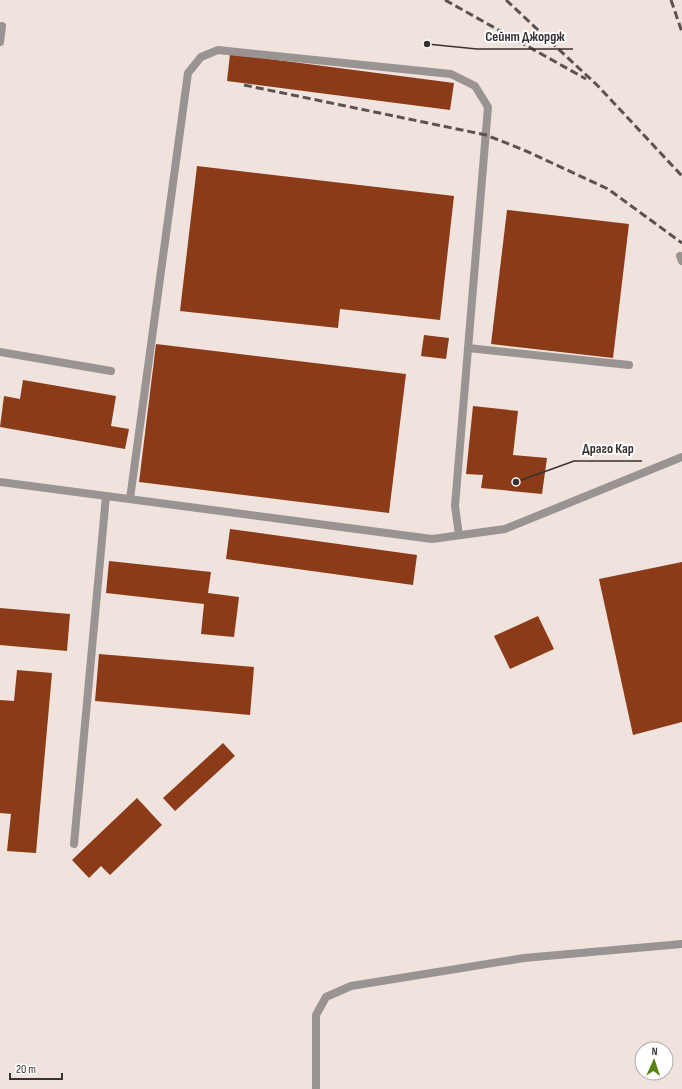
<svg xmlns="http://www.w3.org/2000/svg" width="682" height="1089" font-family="'Sofia Sans Condensed',sans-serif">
	<rect width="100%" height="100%" fill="#f0e2dd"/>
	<g fill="#8b3b17">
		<polygon points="230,54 454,83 450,110 227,81"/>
		<polygon points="197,166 454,196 440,320 340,309 338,328 180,311"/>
		<polygon points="507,210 629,224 613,358 491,344"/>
		<polygon points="424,335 449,338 446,359 421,356"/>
		<polygon points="156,344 406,374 389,513 139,482"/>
		<polygon points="23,380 116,396 111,426 129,429 125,449 0,427 4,396 20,399"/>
		<polygon points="473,406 518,411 513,455 547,458 542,494 481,488 483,475 466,474"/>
		<polygon points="230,529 417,555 413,585 226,559"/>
		<polygon points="109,561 211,572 208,593 239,597 234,637 201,634 204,604 106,593"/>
		<polygon points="682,562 682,722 633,735 599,579"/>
		<polygon points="0,608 70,614 67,651 0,645"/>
		<polygon points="538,616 554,649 510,669 494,636"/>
		<polygon points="99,654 254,667 250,715 95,701"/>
		<polygon points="17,670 52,673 36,853 7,851 11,814 0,813 0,700 14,701"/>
		<polygon points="223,743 235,756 175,811 163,798"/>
		<polygon points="137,798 162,825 110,875 101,866 89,878 72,860"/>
	</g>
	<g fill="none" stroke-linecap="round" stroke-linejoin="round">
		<g stroke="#999392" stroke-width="8">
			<polyline points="0,42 2,26"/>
			<polyline points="680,256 682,261"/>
			<polyline points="468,348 629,365"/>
			<polyline points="0,352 111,371"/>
			<polyline points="130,499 188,73 201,57 218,50 451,74 475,86 488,107 455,506 459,535"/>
			<polyline points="74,844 106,496"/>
			<polyline points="316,1089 316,1015 326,997 351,986 524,958 682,944"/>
		</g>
		<polyline stroke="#999392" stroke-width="8" points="0,482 432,539 505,529 682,457"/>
		<g stroke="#5b5351" stroke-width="3" stroke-dasharray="8 4" stroke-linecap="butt">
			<polyline points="445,0 586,79"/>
			<polyline points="506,0 598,86 682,176"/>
			<polyline points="671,0 682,32"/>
			<polyline points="244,85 486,135 524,150 608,189 682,243"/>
		</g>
	</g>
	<path fill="none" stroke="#383230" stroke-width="1.5" d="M427 44L477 49H573M516 482L574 461H642"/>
	<g fill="#383230" stroke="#fff" stroke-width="1.5">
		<circle cx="427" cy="44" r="4"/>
		<circle cx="516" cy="482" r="4"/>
	</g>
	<g font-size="14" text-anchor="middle" font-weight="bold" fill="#383230" stroke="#fff" stroke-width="4" stroke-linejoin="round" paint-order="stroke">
		<text x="525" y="41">Сейнт Джордж</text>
		<text x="608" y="453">Драго Кар</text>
	</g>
	<g transform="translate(654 1061) rotate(3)"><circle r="19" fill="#ffffff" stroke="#afadac"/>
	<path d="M0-3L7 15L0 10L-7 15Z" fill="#568413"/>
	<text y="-6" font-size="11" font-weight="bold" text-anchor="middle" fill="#383230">N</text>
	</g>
	<path d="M10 1073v6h52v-6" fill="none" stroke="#383230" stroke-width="2"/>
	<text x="16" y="1073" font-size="12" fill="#383230" stroke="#ffffff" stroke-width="3" paint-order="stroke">20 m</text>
</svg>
